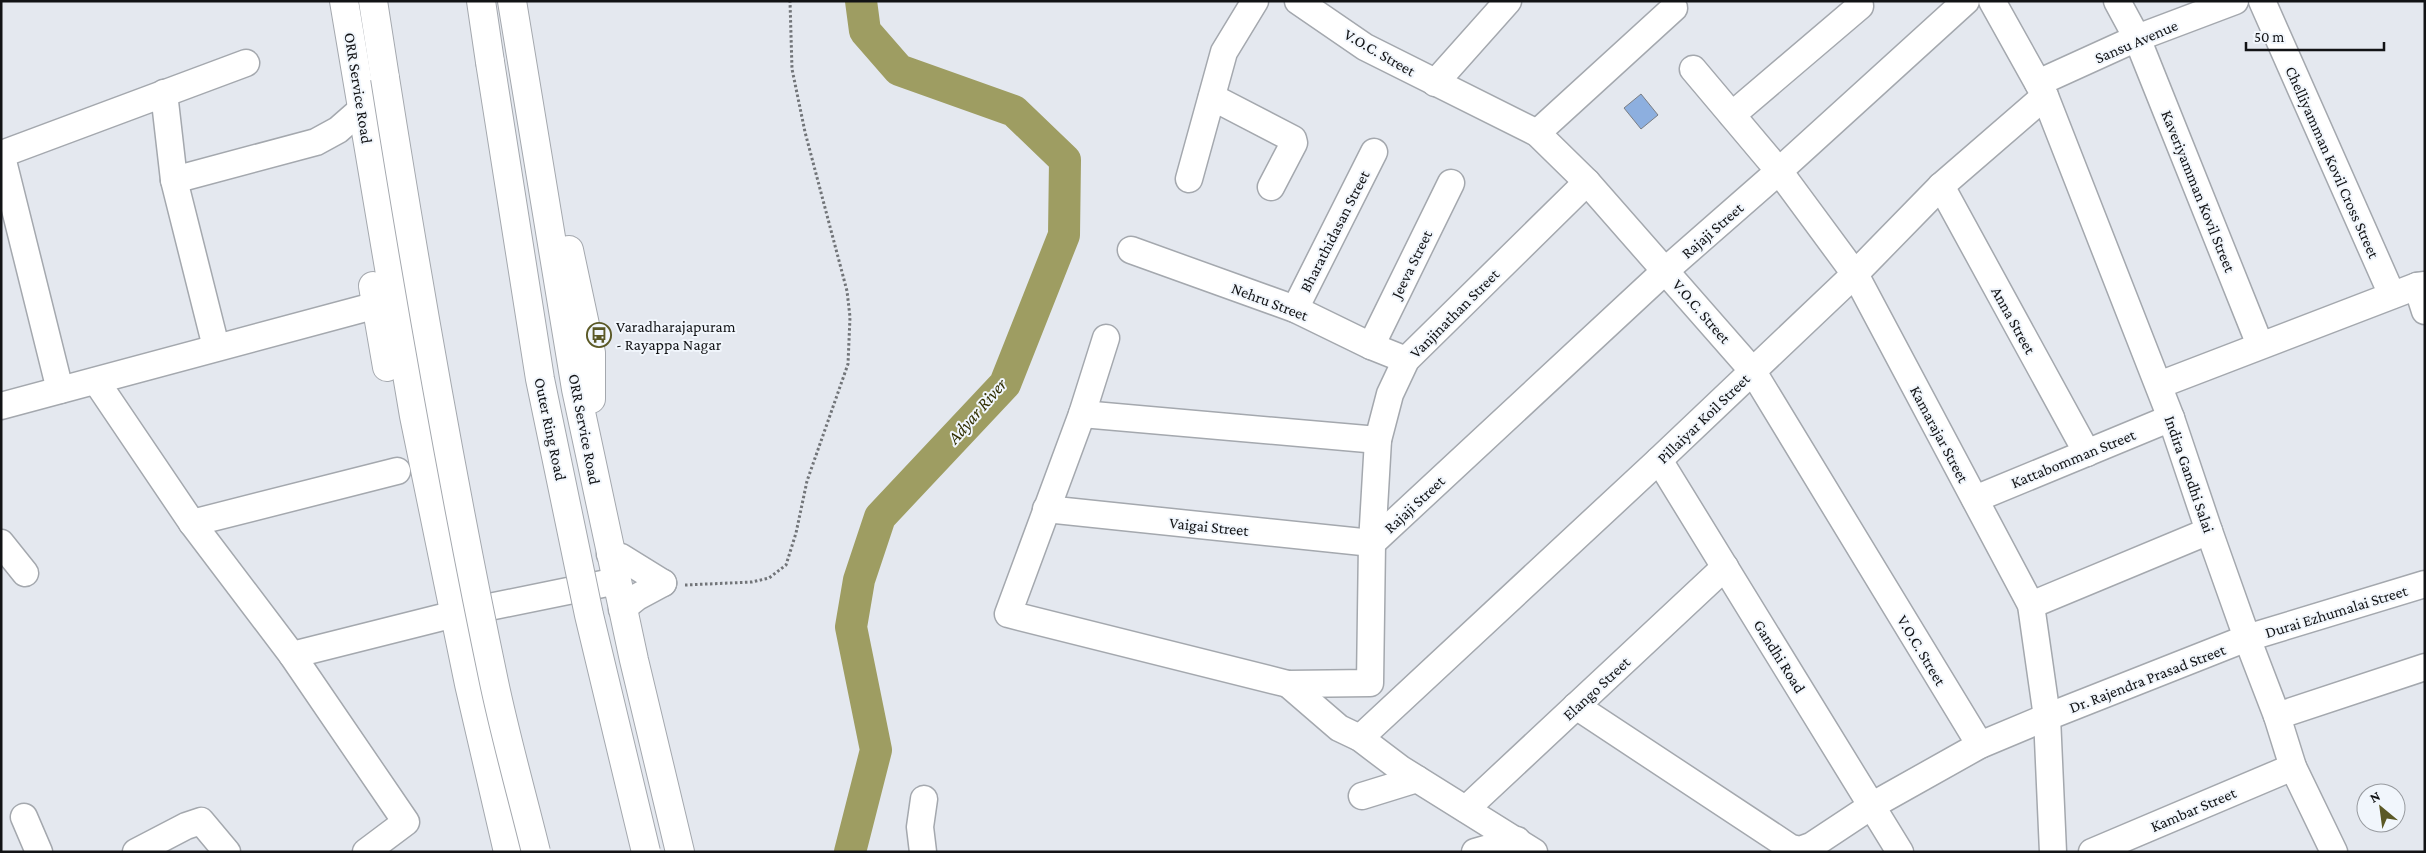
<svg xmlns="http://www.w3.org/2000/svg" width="2426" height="853" font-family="'Crimson Pro',serif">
	<rect width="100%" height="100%" fill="#e4e8ef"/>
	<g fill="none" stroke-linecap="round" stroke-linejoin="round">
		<polyline stroke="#9e9d62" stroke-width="32" points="850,852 876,750 851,627 859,580 880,517 1005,384 1064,235 1065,160 1014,111 899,70 865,31 861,1"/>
	</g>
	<polygon fill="#8dafdf" stroke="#7a7e84" points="1641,94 1658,115 1641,129 1624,108"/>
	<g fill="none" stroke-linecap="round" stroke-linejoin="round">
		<defs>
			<g id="minor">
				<polyline points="1298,1 1365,47 1537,133 1587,182 1752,370 1980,745"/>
				<polyline points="1992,1 2045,96 2171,418 2209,531 2247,638 2277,716 2293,767 2334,852"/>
				<polyline points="2117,1 2137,38 2260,345"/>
				<polyline points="2262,1 2392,295"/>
				<polyline points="1693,69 1779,171 1855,274 2031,605 2047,717 2053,852"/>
				<polyline points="1435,83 1508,1"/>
				<polyline points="2038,83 2137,38 2235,1"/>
				<polyline points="164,93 174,180 216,347"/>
				<polyline points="1212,97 1293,139 1294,143 1271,187"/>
				<polyline points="1732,115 1860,6"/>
				<polyline points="1537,133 1674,8"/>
				<polyline points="1,153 60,390"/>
				<polyline points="2,154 246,63"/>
				<polyline points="1189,179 1224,52 1255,1"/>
				<polyline points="174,180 316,142 338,130 362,109"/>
				<polyline points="1941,186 2087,453"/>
				<polyline points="1131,250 1295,309 1371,346 1406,360"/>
				<polyline points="2417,286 2425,311"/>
				<polyline points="1295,309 1374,152"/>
				<polyline points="1106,338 1082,414 1008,614 1288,684 1370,683 1372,543 1378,440 1390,394 1406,360 1587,182"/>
				<polyline points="1371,346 1451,183"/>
				<polyline points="96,381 192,523 292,655 455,614 617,581"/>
				<polyline points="2159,385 2417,286 2425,285"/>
				<polyline points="1,406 377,305"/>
				<polyline points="1082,414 1378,440"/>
				<polyline points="1659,460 1900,852"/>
				<polyline points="1975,499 2171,418"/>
				<polyline points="1046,509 1372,543 1666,270 1779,171 1966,1"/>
				<polyline points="192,523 397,471"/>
				<polyline points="1,543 25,573"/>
				<polyline points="610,554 621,557 663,583"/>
				<polyline points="2031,605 2209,531"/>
				<polyline points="622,609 637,597 663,583"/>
				<polyline points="292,655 406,822 366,852"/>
				<polyline points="1288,684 1339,728 1360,738 1401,769 1534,852"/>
				<polyline points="1576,706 1791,848 1800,850 1811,846 1873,805 1980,745 2047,717 2247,638 2425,584"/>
				<polyline points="2277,716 2425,667"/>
				<polyline points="1360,738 1659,460 1855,274 1941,186 2045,96"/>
				<polyline points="1362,796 1417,779"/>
				<polyline points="1466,809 1725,567"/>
				<polyline points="24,817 39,852"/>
				<polyline points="136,852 186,826 201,821 227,852"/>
				<polyline points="923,852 920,827 924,799"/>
				<polyline points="1475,852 1517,840"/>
				<polyline points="2092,852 2293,767"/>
			</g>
			<g id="major">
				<polyline points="344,1 414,416 469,684 508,852"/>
				<polyline points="512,1 576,389 634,660 680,852"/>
				<polyline points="569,250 591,353 591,399"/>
				<polyline points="373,286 387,367"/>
			</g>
			<g id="highway">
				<polyline points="373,1 385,78"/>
				<polyline points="481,1 490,62"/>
			</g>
		</defs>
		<use href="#minor" stroke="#a4a8ae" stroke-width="29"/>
		<use href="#major" stroke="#a4a8ae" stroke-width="30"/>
		<use href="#highway" stroke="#a4a8ae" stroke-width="30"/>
		<polyline stroke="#717478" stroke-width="3" stroke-dasharray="2.5 2.5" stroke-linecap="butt" points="685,585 752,582 769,578 786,565 796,533 807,481 848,364 850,317 847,291 805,132 792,69 790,1"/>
		<use href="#minor" stroke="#fff" stroke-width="26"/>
		<use href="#major" stroke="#fff" stroke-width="28"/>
		<use href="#highway" stroke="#fff" stroke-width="28"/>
		<defs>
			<g id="highway-bridge">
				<polyline points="490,62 540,379 589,615 646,852"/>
				<path d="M385,78C417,280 452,482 494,682C506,739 522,795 536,852"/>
			</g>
		</defs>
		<use href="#highway-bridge" stroke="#a4a8ae" stroke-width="30" stroke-linecap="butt"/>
		<use href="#highway-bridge" stroke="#fff" stroke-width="28"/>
	</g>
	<defs>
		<symbol id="bus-ring" viewBox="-11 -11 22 22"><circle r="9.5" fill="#f1f6fc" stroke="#5a5825" stroke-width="1.5"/><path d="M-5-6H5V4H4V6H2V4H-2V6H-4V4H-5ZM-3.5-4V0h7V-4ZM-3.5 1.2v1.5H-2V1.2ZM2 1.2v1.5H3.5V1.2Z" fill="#5a5825"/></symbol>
	</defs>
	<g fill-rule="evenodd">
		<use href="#bus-ring" x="585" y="321" width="28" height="28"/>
	</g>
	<g text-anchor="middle" stroke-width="4" stroke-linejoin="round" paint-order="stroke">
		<g font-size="16" fill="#121315" stroke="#f1f6fc">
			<text transform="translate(2136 41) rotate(-23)" y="6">Sansu Avenue</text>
			<text transform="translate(1380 52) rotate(30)" y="6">V.O.C. Street</text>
			<text transform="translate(359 88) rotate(81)" y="6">ORR Service Road</text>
			<text transform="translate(2333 162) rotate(66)" y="6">Chelliyamman Kovil Cross Street</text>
			<text transform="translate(2199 191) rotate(68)" y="6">Kaveriyamman Kovil Street</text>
			<text transform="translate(1712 230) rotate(-41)" y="6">Rajaji Street</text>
			<text transform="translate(1334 231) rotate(-63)" y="6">Bharathidasan Street</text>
			<text transform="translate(1411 264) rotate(-64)" y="6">Jeeva Street</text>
			<text transform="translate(1270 301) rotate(21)" y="6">Nehru Street</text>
			<text transform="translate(1702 311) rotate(49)" y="6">V.O.C. Street</text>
			<text transform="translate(1454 313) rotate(-45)" y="6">Vanjinathan Street</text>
			<text transform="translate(2014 320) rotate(61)" y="6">Anna Street</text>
			<text transform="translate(1703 418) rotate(-44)" y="6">Pillaiyar Koil Street</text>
			<text transform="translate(551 429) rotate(78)" y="6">Outer Ring Road</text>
			<text transform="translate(585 429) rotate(79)" y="6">ORR Service Road</text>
			<text transform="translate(1940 434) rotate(62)" y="6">Kamarajar Street</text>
			<text transform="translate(2073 458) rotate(-22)" y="6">Kattabomman Street</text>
			<text transform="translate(2190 474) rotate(71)" y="6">Indira Gandhi Salai</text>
			<text transform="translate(1414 504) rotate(-43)" y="6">Rajaji Street</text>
			<text transform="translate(1209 526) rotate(6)" y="6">Vaigai Street</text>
			<text transform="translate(2336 611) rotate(-17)" y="6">Durai Ezhumalai Street</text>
			<text transform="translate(1922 650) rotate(59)" y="6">V.O.C. Street</text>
			<text transform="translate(1780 656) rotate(58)" y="6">Gandhi Road</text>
			<text transform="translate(2147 678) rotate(-21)" y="6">Dr. Rajendra Prasad Street</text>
			<text transform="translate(1596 688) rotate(-43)" y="6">Elango Street</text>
			<text transform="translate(2193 809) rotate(-23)" y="6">Kambar Street</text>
		</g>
		<g font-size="16" fill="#121315" stroke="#f1f6fc" text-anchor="start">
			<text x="616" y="332">Varadharajapuram<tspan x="616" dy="18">- Rayappa Nagar</tspan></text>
		</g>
		<g font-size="18" font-style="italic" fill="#302e00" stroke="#f1f6fc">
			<text transform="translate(977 411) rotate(-49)" y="6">Adyar River</text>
		</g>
	</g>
	<rect width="2426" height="853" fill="none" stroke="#121315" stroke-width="5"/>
	<g transform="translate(2381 808) rotate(331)"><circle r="24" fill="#f1f6fc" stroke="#989ba0"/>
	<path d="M0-4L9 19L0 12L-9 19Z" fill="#5a5825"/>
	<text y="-8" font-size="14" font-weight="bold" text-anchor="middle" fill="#121315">N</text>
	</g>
	<path d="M2246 42v8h138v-8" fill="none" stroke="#121315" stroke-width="2.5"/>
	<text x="2254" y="42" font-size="15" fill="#121315" stroke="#f1f6fc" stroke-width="4" paint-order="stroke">50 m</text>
</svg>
